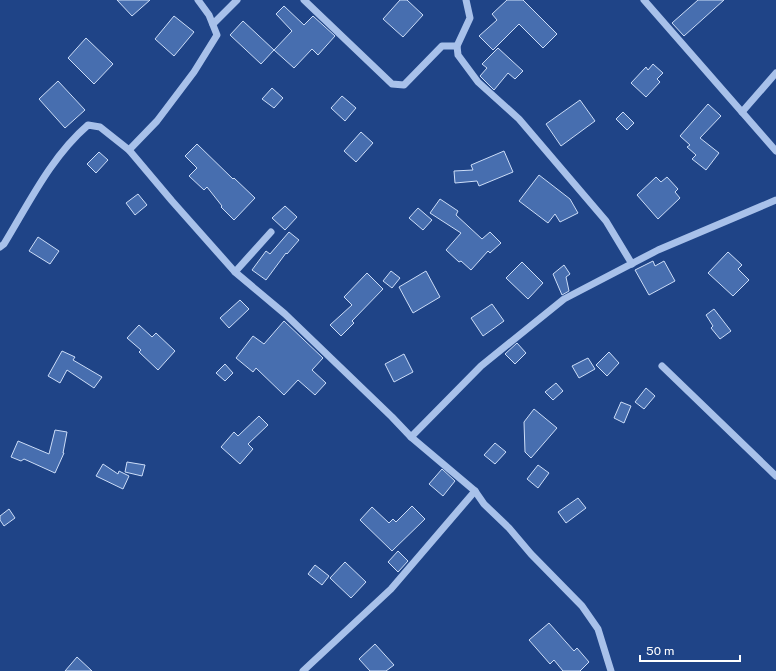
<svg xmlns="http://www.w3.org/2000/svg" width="776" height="671" font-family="'Public Sans',sans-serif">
	<rect width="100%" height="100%" fill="#1f4487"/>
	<g fill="#476eaf" stroke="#ccddf8">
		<polygon points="117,0 150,0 132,16"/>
		<polygon points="400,0 407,0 423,15 403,37 383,19"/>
		<polygon points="507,0 523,0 557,34 543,48 519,24 493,50 479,36 497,20 492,14"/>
		<polygon points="698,0 724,0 684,36 672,23"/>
		<polygon points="284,6 304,25 313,16 335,36 318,55 312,49 294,68 274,50 292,31 276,14"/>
		<polygon points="174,16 194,32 174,56 155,39"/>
		<polygon points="243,21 274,50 261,64 230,35"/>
		<polygon points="86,38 113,64 94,84 68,58"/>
		<polygon points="498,48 523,71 515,79 508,73 494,90 480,76 487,68 482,64"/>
		<polygon points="653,64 663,73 657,79 660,82 646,97 631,83 646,67 648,70"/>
		<polygon points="58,81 85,110 65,128 39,99"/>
		<polygon points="272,88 283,98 274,108 262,99"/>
		<polygon points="342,96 356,108 345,121 331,108"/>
		<polygon points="580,100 595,121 561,146 546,124"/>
		<polygon points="708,104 721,116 700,138 719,153 706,170 692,159 696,155 687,147 690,145 680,136"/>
		<polygon points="623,112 634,123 627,130 616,119"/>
		<polygon points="361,132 373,143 356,162 344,151"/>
		<polygon points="197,144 233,179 234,178 255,198 234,220 221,207 222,206 207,187 204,190 189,176 197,168 185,156"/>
		<polygon points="504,151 513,172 479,186 477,181 455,183 454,171 473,170 471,165"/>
		<polygon points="99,152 108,160 96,173 87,164"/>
		<polygon points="539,175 570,199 578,213 560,222 555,214 548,223 519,201"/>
		<polygon points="656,177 661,182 667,177 678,189 675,192 680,198 658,219 637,195"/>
		<polygon points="138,194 147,205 135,215 126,203"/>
		<polygon points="440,199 458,211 456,215 482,239 490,232 501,243 490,253 488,251 471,270 461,261 459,262 446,250 461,233 430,213"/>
		<polygon points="285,206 297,217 285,230 272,218"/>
		<polygon points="418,208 432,220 423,230 409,218"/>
		<polygon points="289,232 299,240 287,254 286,253 266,280 252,270 266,251 270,254"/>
		<polygon points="38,237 59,251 50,264 29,251"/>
		<polygon points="728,252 742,265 738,269 749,280 733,296 708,273"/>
		<polygon points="653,261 655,266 664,261 675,281 649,295 635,270"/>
		<polygon points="522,262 543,283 528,299 506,278"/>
		<polygon points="564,265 570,274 566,277 569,291 562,295 553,274"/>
		<polygon points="391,271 400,278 392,288 383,281"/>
		<polygon points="426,271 440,297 413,313 399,287"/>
		<polygon points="367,273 383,289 352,321 354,323 341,336 330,325 352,305 344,297"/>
		<polygon points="240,300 249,309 229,328 220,318"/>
		<polygon points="492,304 504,321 483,336 471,318"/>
		<polygon points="714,309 731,331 720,339 711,328 713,326 706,315"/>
		<polygon points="284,321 323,358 312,370 326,383 315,395 298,380 284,395 256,368 253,372 236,358 253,336 264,344"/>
		<polygon points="139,325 152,337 156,333 175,351 158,370 139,352 141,350 127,338"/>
		<polygon points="517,343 526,353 515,364 505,354"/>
		<polygon points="62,351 75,357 73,360 102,377 94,388 67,370 60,383 48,376"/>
		<polygon points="609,352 619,363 607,376 596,365"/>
		<polygon points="404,354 413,372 394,382 385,364"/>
		<polygon points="588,358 595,369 579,378 572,366"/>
		<polygon points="225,364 233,373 225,381 216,373"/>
		<polygon points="556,383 563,391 553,400 545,392"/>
		<polygon points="646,388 655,396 644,409 635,402"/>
		<polygon points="621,402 631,406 624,423 614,418"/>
		<polygon points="534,409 557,428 531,458 525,452 524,422"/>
		<polygon points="259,416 268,425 248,444 253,449 240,464 221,447 234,432 238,436"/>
		<polygon points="55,430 67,432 63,453 64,453 55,473 24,459 21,461 11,457 18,441 49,454"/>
		<polygon points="495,443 506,452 495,464 484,455"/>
		<polygon points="127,462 145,465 142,476 125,472"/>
		<polygon points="103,464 118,474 119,471 129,476 123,489 96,476"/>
		<polygon points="538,465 549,473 538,488 527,479"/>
		<polygon points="442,469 455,481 443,496 429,484"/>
		<polygon points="578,498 586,508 566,523 558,512"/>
		<polygon points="412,506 425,519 392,551 360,520 372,507 389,523 393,519 396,522"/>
		<polygon points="9,509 15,518 4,526 0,520 0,516"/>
		<polygon points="398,551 408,561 398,572 388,562"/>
		<polygon points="345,562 366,582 351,598 330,578"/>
		<polygon points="315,565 329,576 322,585 308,574"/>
		<polygon points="549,623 574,651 577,648 589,662 580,671 563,671 554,660 550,664 529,640"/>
		<polygon points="375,644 394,665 386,671 370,671 359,659"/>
		<polygon points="77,657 92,671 65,671"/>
	</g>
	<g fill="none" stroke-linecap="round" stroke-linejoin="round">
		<g stroke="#a8c1ea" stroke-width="7">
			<polyline points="304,0 392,84 404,85 442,46 457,46"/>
			<polyline points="466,0 470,18 457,46 458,55 478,82 519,119 606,221 632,264"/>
			<polyline points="644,0 776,151"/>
			<polyline points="213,24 237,0"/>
			<polyline points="742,112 776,73"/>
			<polyline points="129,150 157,121 194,72 217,35 209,15 198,0"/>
			<path d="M0,247L4,244C29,203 51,157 88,125L100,127L129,150L172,201L235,272L285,314L392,417L411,437L475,491L484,504L509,528L531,554L582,606L598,629L611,671"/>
			<polyline points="235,272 271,232"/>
			<polyline points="662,366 776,476"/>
			<polyline points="411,437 481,366 564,299 658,250 776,200"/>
			<polyline points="303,671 391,589 475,491"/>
		</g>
	</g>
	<path d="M640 655v6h100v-6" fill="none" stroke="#ffffff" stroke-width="2"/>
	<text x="646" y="655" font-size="12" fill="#ffffff" stroke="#1f4487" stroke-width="3" paint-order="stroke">50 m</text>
</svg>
